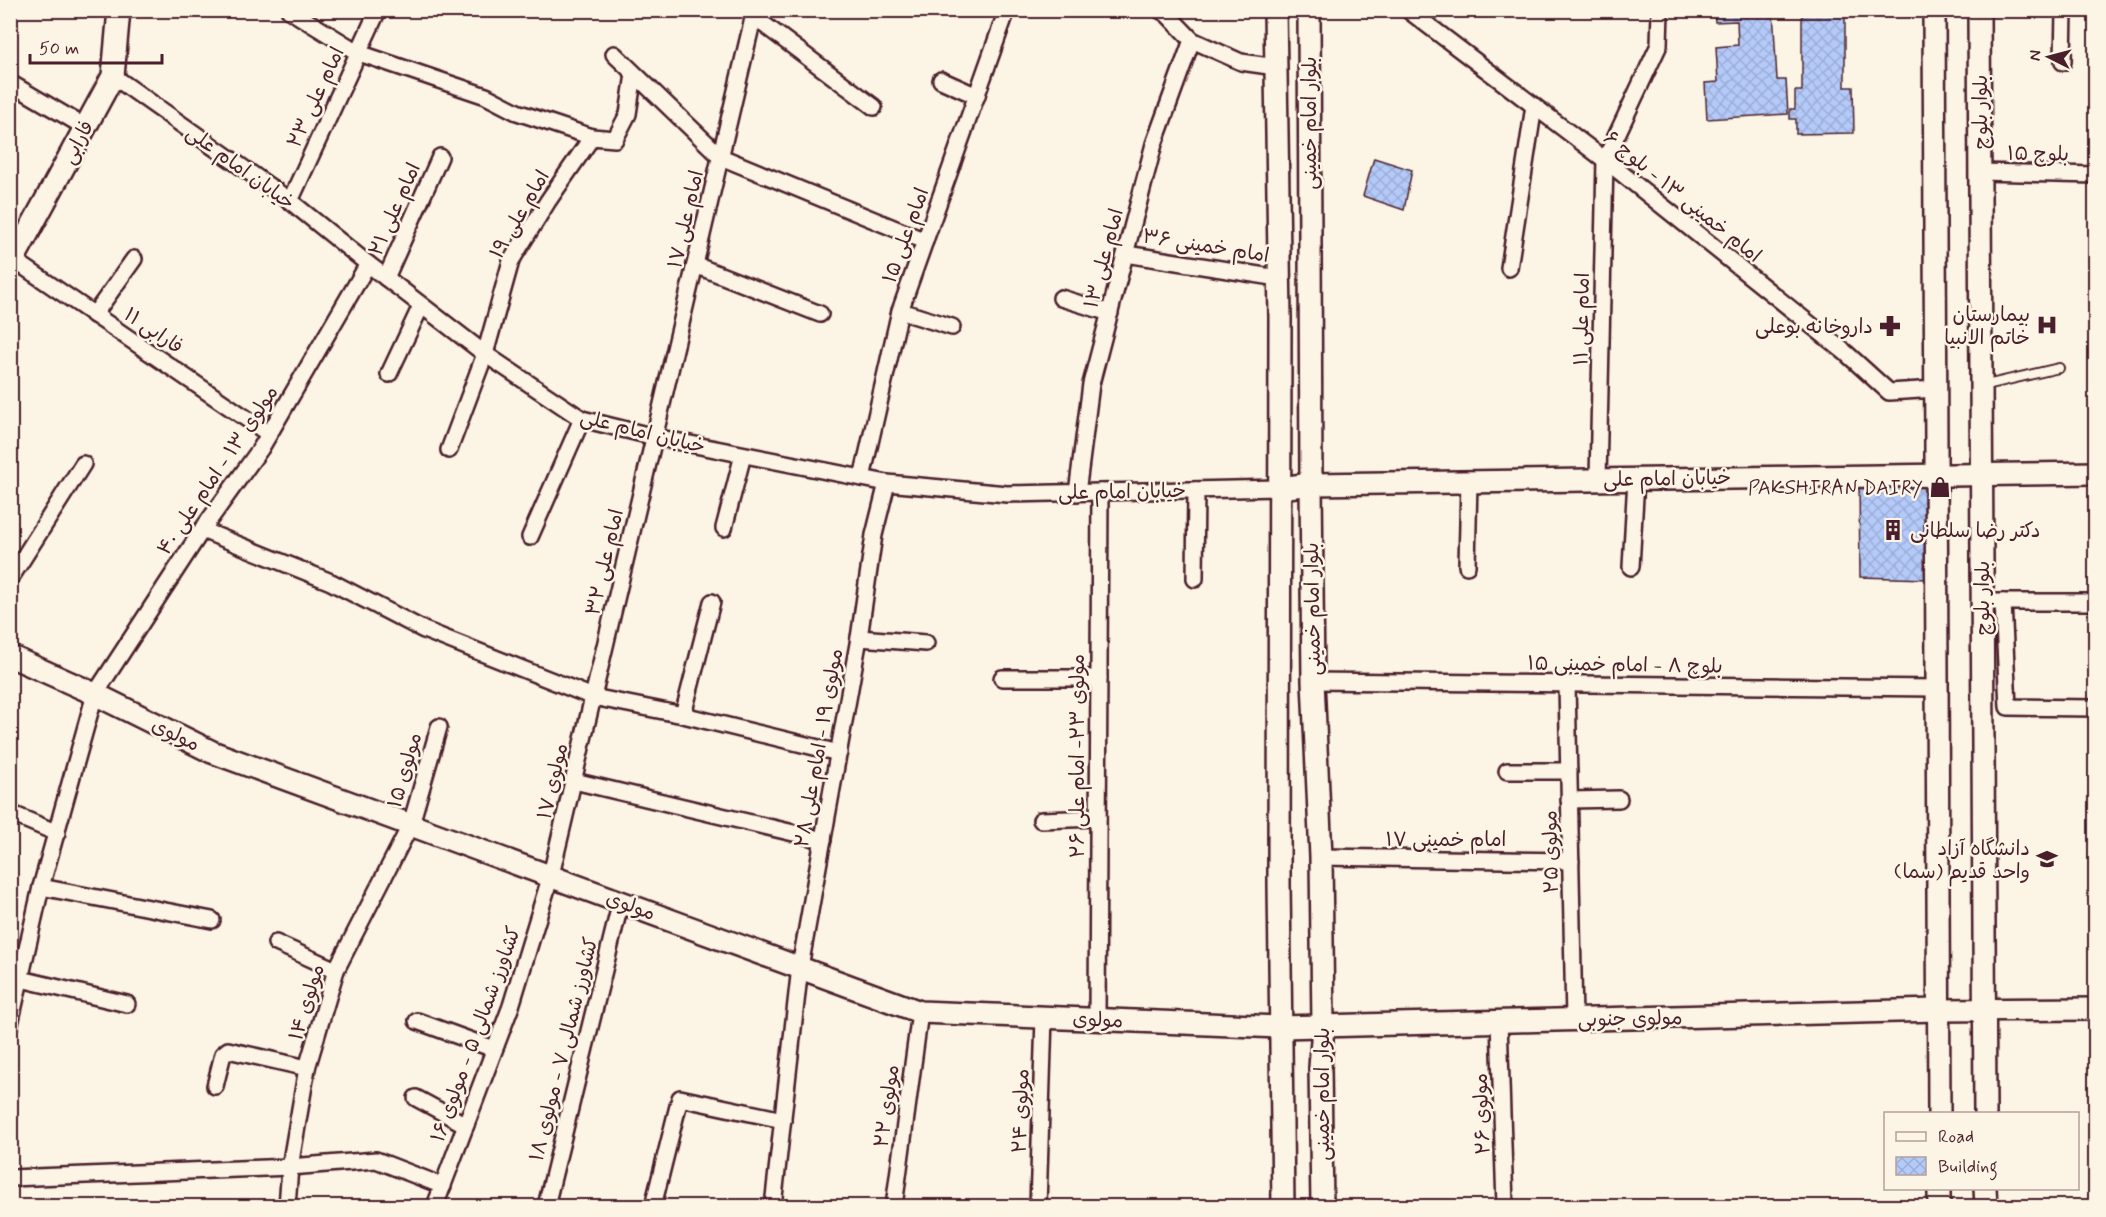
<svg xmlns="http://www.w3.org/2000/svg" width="2106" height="1217" font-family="Mynerve,'Playpen Sans Arabic',sans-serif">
	<defs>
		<pattern id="building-cross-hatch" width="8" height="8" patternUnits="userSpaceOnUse" patternTransform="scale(1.5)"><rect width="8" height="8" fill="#b4caf9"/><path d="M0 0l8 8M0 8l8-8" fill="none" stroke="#9cadd6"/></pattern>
	</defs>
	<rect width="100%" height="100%" fill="#fcf5e5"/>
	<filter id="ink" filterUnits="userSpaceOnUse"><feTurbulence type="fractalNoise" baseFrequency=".0167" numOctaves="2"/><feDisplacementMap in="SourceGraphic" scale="12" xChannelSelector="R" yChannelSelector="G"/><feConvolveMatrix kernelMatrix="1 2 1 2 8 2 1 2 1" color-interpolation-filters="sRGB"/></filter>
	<g filter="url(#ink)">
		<g fill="url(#building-cross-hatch)" stroke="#4a1f2b" stroke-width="1.5">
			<polygon points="1714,10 1773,10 1777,80 1786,80 1788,114 1707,119 1705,83 1718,82 1716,47 1738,45 1737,21 1715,22"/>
			<polygon points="1802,10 1845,10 1845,87 1853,87 1854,133 1796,134 1796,119 1790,119 1790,109 1795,109 1795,91 1802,91"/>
			<polygon points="1374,158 1412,170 1404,210 1363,196"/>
			<polygon points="1859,482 1925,482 1927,579 1860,577"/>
		</g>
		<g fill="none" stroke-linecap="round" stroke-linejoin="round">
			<defs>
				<polyline id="lane" points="1982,386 2059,368"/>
				<g id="street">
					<polyline points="289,10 359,53 486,96 517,112 592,137 615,139 628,114 634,74"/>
					<polyline points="1160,10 1167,14 1192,40 1241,62 1276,67"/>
					<polyline points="1408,10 1605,160 1846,353 1889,392 1936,389"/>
					<polyline points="754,17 874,107"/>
					<polyline points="614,54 721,157 925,241"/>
					<polyline points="2063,62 2064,10"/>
					<polyline points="113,76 290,201 368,264 485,354 582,419 655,437 887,483 1007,494 1280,488"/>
					<polyline points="941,80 977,96"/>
					<polyline points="10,83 85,127"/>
					<polyline points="1980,172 2096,175"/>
					<polyline points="290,201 378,10"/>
					<polyline points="1126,254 1279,278"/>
					<polyline points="14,260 269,434"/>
					<polyline points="695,265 820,314"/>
					<polyline points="1509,268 1534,106"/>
					<polyline points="386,278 440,157"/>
					<polyline points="1061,298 1110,313"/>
					<polyline points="900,311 952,327"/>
					<polyline points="94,315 134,259"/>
					<polyline points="389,374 421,306"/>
					<polyline points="449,450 485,354 511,261 548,201 592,137"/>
					<polyline points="862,478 900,311 1007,10"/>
					<polyline points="1598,479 1605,160 1659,45 1660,10"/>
					<polyline points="1077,493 1091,384 1154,144 1192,40"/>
					<polyline points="724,528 743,455"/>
					<polyline points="202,530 331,582 424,630 593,697 683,715 839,753"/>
					<polyline points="530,537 582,419"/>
					<polyline points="1467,566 1469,481"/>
					<polyline points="1631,567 1636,479"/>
					<polyline points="10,579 83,464"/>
					<polyline points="1195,579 1196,490"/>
					<polyline points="1994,602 2096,602"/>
					<polyline points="2003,602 2008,707 2096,708"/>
					<polyline points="859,638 926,643"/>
					<polyline points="1002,678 1099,678"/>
					<polyline points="1313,681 1937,688"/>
					<polyline points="1567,684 1574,1020"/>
					<polyline points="683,715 712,602"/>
					<polyline points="1507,771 1569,771"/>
					<polyline points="574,781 823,840"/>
					<polyline points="1569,800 1619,799"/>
					<polyline points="10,813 57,833"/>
					<polyline points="1041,820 1098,818"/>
					<polyline points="1321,857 1571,861"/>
					<polyline points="41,887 212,920"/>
					<polyline points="276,943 336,970"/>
					<polyline points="21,979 127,1004"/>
					<polyline points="1097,1019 1100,492"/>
					<polyline points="417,1021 494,1049"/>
					<polyline points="1499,1021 1505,1206"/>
					<polyline points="10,1024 41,887 95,694 202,530 261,448 368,264"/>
					<polyline points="215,1086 223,1054 228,1050 307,1068"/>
					<polyline points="416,1098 466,1125"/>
					<polyline points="10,1178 290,1167 376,1160 443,1186"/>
					<polyline points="287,1206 290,1167 307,1068 336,970 411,824 439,727"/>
					<polyline points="435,1206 511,1006 551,875 755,10"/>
					<polyline points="546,1206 621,901"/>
					<polyline points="653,1206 680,1098 783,1120"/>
					<polyline points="773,1206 800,967 859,638 874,535 887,483"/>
					<polyline points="894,1206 920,1012"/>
					<polyline points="1038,1206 1044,1017"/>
				</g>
				<g id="secondary">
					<polyline points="1275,10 1280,318 1279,884 1283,1206"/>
					<polyline points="1309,10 1311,484 1313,681 1321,857 1323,1026 1320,1068 1322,1206"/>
					<polyline points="1934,10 1939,1114"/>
					<polyline points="1979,10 1985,1114"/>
					<polyline points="10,266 113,76 119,10"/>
					<polyline points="1280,488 1311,484 2096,473"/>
					<polyline points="10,656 95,694 212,752 920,1012 1281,1027 1938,1010 2096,1009"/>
					<polyline points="1939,1188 1939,1206"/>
					<polyline points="1985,1188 1986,1206"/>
				</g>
			</defs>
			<use href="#lane" stroke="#4a1f2b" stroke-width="12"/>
			<use href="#street" stroke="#4a1f2b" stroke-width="20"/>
			<use href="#secondary" stroke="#4a1f2b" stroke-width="26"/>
			<use href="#lane" stroke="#fcf5e5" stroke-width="8"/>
			<use href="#street" stroke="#fcf5e5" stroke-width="15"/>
			<use href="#secondary" stroke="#fcf5e5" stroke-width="21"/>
		</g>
	</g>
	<defs>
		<symbol id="hospital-bare" viewBox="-9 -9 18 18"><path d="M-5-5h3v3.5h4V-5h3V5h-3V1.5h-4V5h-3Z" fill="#4a1f2b" stroke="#fcf5e5" stroke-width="2.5" paint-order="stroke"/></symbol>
		<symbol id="pharmacy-bare" viewBox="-9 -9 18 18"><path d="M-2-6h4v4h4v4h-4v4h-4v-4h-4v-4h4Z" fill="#4a1f2b" stroke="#fcf5e5" stroke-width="2.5" paint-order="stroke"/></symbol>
		<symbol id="shop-bare" viewBox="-9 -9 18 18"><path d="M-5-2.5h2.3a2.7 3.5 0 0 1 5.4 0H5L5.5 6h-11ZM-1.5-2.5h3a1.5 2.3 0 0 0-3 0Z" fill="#4a1f2b" stroke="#fcf5e5" stroke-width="2.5" paint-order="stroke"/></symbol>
		<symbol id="building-bare" viewBox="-9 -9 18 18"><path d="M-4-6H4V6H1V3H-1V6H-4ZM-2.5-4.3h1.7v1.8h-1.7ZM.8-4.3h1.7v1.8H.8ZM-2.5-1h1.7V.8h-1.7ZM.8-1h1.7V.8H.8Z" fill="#4a1f2b" stroke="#fcf5e5" stroke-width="2.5" paint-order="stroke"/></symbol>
		<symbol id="university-bare" viewBox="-9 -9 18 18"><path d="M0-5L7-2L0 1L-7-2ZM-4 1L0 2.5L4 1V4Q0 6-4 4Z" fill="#4a1f2b" stroke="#fcf5e5" stroke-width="2.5" paint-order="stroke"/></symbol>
	</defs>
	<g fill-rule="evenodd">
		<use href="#hospital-bare" x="2032" y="310" width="30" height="30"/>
		<use href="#pharmacy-bare" x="1875" y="311" width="30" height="30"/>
		<use href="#shop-bare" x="1925" y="472" width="30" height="30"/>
		<use href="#building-bare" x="1878" y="515" width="30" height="30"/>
		<use href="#university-bare" x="2032" y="844" width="30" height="30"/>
	</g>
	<g text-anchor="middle" stroke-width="5" stroke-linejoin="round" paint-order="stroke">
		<g font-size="20" fill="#4a1f2b" stroke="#fcf5e5">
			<text transform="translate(315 97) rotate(-65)" y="7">امام علی ۲۳</text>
			<text transform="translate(1980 112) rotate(-90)" y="7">بلوار بلوچ</text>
			<text transform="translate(1309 123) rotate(-90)" y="7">بلوار امام خمینی</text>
			<text transform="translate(77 142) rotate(-62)" y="7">فارابی</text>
			<text transform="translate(2038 153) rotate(1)" y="7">بلوچ ۱۵</text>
			<text transform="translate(241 167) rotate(36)" y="7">خیابان امام علی</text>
			<text transform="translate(1683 196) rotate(39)" y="7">امام خمینی ۱۳ - بلوچ ۶</text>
			<text transform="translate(394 209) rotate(-66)" y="7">امام علی ۲۱</text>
			<text transform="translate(519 214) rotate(-60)" y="7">امام علی ۱۹</text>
			<text transform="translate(685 219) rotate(-77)" y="7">امام علی ۱۷</text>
			<text transform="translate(905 235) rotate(-70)" y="7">امام علی ۱۵</text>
			<text transform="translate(1206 245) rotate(9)" y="7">امام خمینی ۳۶</text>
			<text transform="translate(1103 258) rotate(-75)" y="7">امام علی ۱۳</text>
			<text transform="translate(1581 319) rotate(-89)" y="7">امام علی ۱۱</text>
			<text transform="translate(154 330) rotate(34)" y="7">فارابی ۱۱</text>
			<text transform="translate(643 431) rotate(14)" y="7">خیابان امام علی</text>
			<text transform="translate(217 470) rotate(-56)" y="7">مولوی ۱۳ - امام علی ۴۰</text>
			<text transform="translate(1667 478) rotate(-1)" y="7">خیابان امام علی</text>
			<text transform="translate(1122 491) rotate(-1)" y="7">خیابان امام علی</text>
			<text transform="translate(604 562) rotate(-77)" y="7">امام علی ۳۲</text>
			<text transform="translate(1982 598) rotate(-90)" y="7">بلوار بلوچ</text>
			<text transform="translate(1312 609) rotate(-91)" y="7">بلوار امام خمینی</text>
			<text transform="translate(1625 664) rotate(1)" y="7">بلوچ ۸ - امام خمینی ۱۵</text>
			<text transform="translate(176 734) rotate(26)" y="7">مولوی</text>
			<text transform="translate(818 748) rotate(-80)" y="7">مولوی ۱۹ - امام علی ۲۸</text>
			<text transform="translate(1077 756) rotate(-90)" y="7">مولوی ۲۳- امام علی ۲۶</text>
			<text transform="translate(404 770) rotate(-74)" y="7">مولوی ۱۵</text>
			<text transform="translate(552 781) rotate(-77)" y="7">مولوی ۱۷</text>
			<text x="1446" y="846">امام خمینی ۱۷</text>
			<text transform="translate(1550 852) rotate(-91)" y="7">مولوی ۲۵</text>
			<text transform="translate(631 905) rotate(20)" y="7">مولوی</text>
			<text transform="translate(306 1002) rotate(-73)" y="7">مولوی ۱۴</text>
			<text transform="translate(1630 1018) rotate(-1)" y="7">مولوی جنوبی</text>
			<text transform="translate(1098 1019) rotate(3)" y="7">مولوی</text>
			<text transform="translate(475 1034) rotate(-70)" y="7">کشاورز شمالی ۵ - مولوی ۱۶</text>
			<text transform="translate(563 1049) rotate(-76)" y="7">کشاورز شمالی ۷ - مولوی ۱۸</text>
			<text transform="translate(1322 1094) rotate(-90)" y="7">بلوار امام خمینی</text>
			<text transform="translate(886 1106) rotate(-82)" y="7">مولوی ۲۲</text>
			<text transform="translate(1020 1111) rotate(-88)" y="7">مولوی ۲۴</text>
			<text transform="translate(1481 1114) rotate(-92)" y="7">مولوی ۲۶</text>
		</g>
		<g font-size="20" fill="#4a1f2b" stroke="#fcf5e5" text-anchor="end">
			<text x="2030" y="321">بیمارستان<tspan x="2030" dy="23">خاتم الانبیا</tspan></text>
			<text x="1873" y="333">داروخانه بوعلی</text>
			<text x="1923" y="494">PAKSHIRAN DAIRY</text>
			<text x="1910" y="537" text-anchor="start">دکتر رضا سلطانی</text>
			<text x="2030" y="855">دانشگاه آزاد<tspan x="2030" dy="23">واحد قدیم (سما)</tspan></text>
		</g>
	</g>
	<rect width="2106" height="1217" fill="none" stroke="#fcf5e5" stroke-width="36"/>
	<rect x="18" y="18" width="2070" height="1181" fill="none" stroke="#4a1f2b" stroke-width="2" filter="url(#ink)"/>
	<rect x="1884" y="1112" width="195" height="78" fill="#fcf5e5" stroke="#b59f9b" stroke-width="1.5"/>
	<rect x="1896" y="1132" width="30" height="9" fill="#fcf5e5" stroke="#b59f9b" stroke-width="1.5"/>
	<text x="1938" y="1142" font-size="18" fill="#4a1f2b">Road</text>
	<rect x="1896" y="1157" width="30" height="18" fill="url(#building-cross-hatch)" stroke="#b59f9b" stroke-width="1.5"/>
	<text x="1938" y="1172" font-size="18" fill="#4a1f2b">Building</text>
	<g transform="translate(2049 57) rotate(276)" stroke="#fcf5e5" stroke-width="4.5" paint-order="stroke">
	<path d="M0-4.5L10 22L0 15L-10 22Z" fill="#4a1f2b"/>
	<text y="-9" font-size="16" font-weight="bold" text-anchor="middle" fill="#4a1f2b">N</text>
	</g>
	<path d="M30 54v9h132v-9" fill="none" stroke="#4a1f2b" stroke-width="3"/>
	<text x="39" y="54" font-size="18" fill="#4a1f2b" stroke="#fcf5e5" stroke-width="4.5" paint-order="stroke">50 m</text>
</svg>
